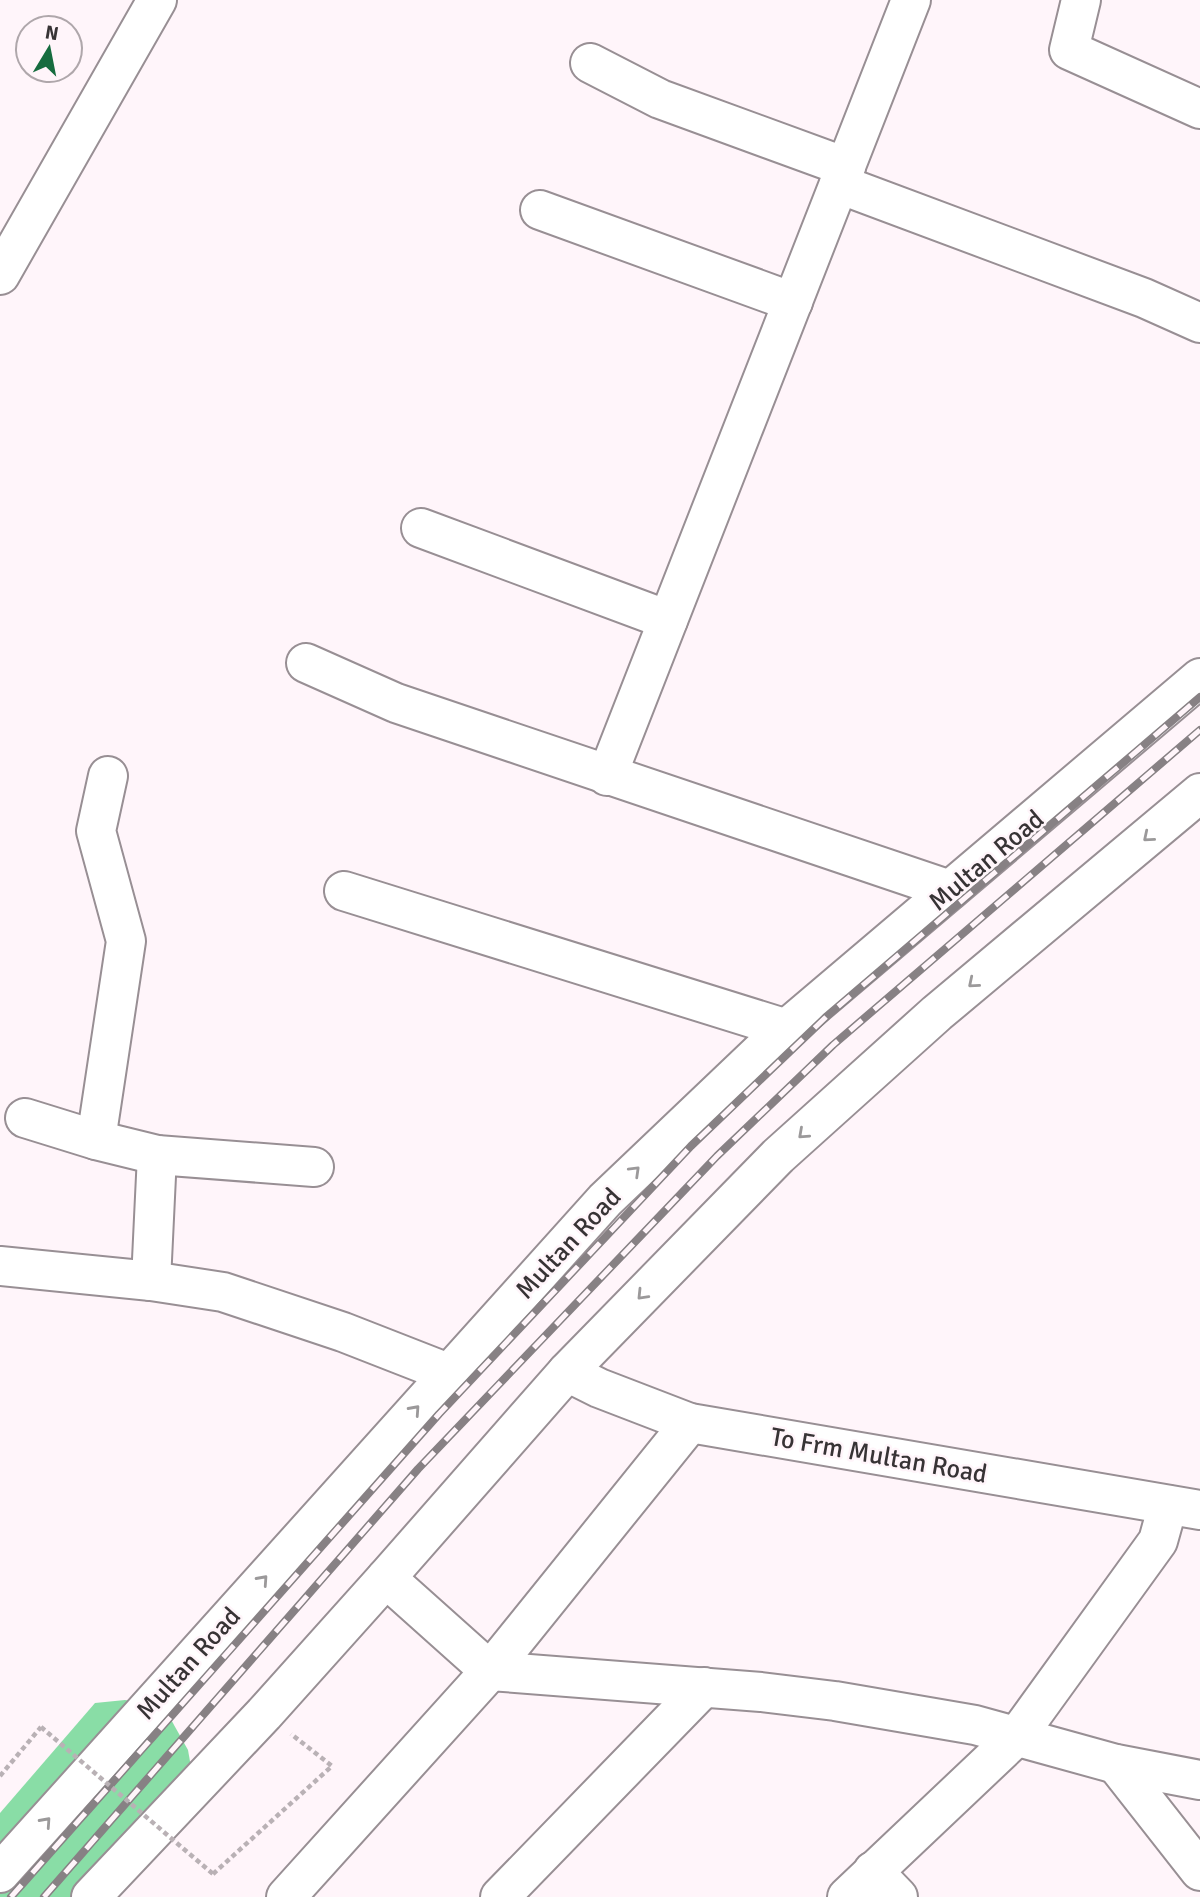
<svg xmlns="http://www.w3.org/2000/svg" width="1200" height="1897" font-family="Signika,sans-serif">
	<rect width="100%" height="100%" fill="#fff5fa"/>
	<polygon fill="#89dda6" points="125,1700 155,1705 169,1716 188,1750 191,1767 111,1897 0,1897 0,1813 95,1703"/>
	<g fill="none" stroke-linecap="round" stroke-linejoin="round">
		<defs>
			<g id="minor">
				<polyline points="1081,0 1069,50 1200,109"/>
				<polyline points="590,63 660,99 846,167"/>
				<polyline points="839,184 1144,298 1200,323"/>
				<polyline points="540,210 793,302"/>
				<polyline points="0,275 157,0"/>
				<polyline points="421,528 668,620"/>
				<polyline points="306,663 396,703 950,890"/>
				<polyline points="607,776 911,0"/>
				<polyline points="344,891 787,1029"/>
				<polyline points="25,1118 96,1140 157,1155 314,1167"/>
				<polyline points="96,1140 126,941 96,831 108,776"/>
				<polyline points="0,1266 151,1281 223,1292 343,1332 448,1373"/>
				<polyline points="151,1281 157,1155"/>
				<polyline points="567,1372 599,1388 690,1423 1200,1510"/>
				<polyline points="386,1578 490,1671 761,1692 835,1701 975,1725 1116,1764 1200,1780"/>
				<polyline points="1116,1764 1200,1871"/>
				<polyline points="873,1871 898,1897"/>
				<polyline points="286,1897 490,1671 690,1423"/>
				<polyline points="500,1897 704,1687"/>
				<polyline points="847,1897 1017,1736 1158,1541 1168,1505"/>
			</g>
			<g id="major">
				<polyline points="0,1873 605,1200 772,1041 1200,678"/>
				<polyline points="91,1897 264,1714 386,1578 567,1372 778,1156 937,1013 1200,793"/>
			</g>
		</defs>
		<use href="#minor" stroke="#988f94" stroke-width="42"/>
		<use href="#major" stroke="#988f94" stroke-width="42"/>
		<g stroke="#b9b1b5" stroke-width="4.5" stroke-dasharray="5 3.5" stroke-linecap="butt">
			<polyline points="0,1776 41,1727"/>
			<polyline points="213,1874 332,1766 291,1734"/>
		</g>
		<use href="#minor" stroke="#fff" stroke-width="38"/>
		<use href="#major" stroke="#fff" stroke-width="38"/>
		<defs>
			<g id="rail">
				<polyline points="11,1897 439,1414 691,1146 827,1016 1200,697"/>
				<polyline points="44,1897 418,1469 717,1156 833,1045 1200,730"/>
			</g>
		</defs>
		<use href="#rail" stroke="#878184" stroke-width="8"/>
		<use href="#rail" stroke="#fff5fa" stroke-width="5" stroke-dasharray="16" stroke-linecap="butt"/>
		<polyline stroke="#b9b1b5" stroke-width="4.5" stroke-dasharray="5 3.5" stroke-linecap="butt" points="41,1727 213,1874"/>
	</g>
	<defs><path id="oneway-chevron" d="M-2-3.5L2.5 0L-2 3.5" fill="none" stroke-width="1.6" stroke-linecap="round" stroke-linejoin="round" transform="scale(1.75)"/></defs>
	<g stroke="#9b999a">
		<use href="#oneway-chevron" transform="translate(1148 837) rotate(140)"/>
		<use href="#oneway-chevron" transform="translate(973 983) rotate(140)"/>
		<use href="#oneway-chevron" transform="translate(803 1134) rotate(138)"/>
		<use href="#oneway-chevron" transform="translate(635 1171) rotate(-44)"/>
		<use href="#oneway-chevron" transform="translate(642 1295) rotate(134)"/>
		<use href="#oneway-chevron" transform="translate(415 1410) rotate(-48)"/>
		<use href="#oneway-chevron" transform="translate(263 1580) rotate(-48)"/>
		<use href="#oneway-chevron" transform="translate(46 1822) rotate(-48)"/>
	</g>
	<g text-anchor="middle" stroke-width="5" stroke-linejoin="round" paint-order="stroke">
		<g font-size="26" fill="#373335" stroke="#fff5fa">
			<text transform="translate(986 860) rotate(-40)" y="9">Multan Road</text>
			<text transform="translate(568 1243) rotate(-47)" y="9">Multan Road</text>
			<text transform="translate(879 1455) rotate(10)" y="9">To Frm Multan Road</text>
			<text transform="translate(188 1663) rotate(-48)" y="9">Multan Road</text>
		</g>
	</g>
	<g transform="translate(49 49) rotate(10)"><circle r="33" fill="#fff5fa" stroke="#afa7ab" stroke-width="2"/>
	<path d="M0-5L12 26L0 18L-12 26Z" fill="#166c3f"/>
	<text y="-10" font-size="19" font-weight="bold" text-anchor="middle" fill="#373335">N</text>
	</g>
</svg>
